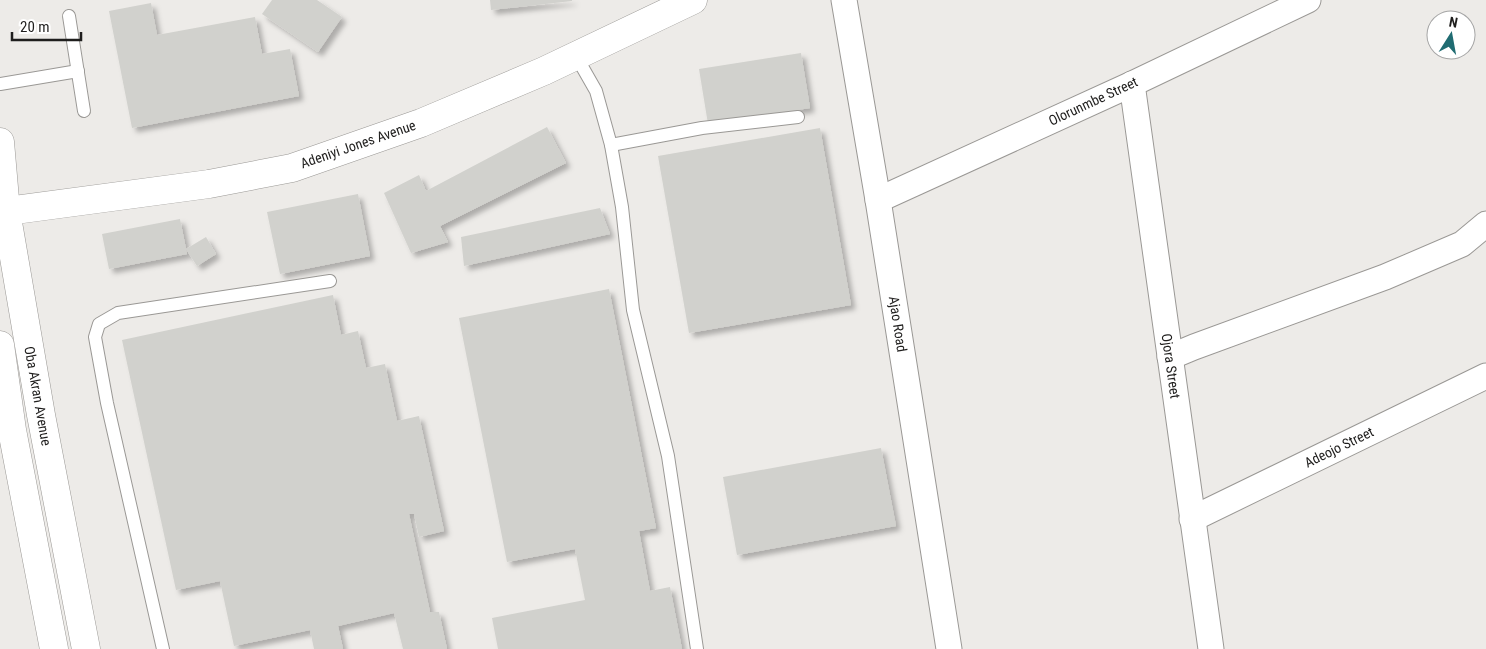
<svg xmlns="http://www.w3.org/2000/svg" width="1486" height="649" font-family="'Roboto Condensed',sans-serif">
	<defs>
		<filter id="shadow"><feDropShadow dx="4.5" dy="4.5" stdDeviation="2.5" flood-color="#0004"/></filter>
	</defs>
	<rect width="100%" height="100%" fill="#edebe8"/>
	<g fill="#d1d1cd" filter="url(#shadow)">
		<polygon points="272,0 317,0 342,17 318,52 262,14"/>
		<polygon points="490,0 572,0 572,1 491,10"/>
		<polygon points="151,3 157,35 255,17 262,54 290,49 299,96 132,128 109,11"/>
		<polygon points="801,53 810,108 708,124 699,69"/>
		<polygon points="547,127 566,163 440,226 448,242 411,253 384,193 419,175 426,191"/>
		<polygon points="820,128 851,305 689,333 658,156"/>
		<polygon points="358,194 370,256 280,274 267,212"/>
		<polygon points="600,208 610,234 464,266 461,237"/>
		<polygon points="180,219 187,254 109,269 102,234"/>
		<polygon points="206,237 216,254 197,266 186,249"/>
		<polygon points="609,289 656,528 639,531 650,591 670,587 682,649 498,649 492,618 585,600 575,549 507,562 459,318"/>
		<polygon points="333,295 341,335 358,331 366,368 385,364 397,421 419,416 444,531 419,537 414,514 409,514 430,612 439,612 447,649 403,649 394,613 338,626 343,649 314,649 310,630 234,646 220,581 176,590 122,340"/>
		<polygon points="881,448 896,526 737,555 723,477"/>
	</g>
	<g fill="none" stroke-linecap="round" stroke-linejoin="round">
		<defs>
			<g id="service">
				<polyline points="69,16 84,111"/>
				<polyline points="576,56 596,91 611,145 622,207 633,310 668,456 697,649"/>
				<polyline points="0,84 78,71"/>
				<polyline points="611,145 702,128 798,117"/>
				<polyline points="163,649 107,403 95,337 99,324 118,313 330,281"/>
			</g>
			<g id="minor">
				<polyline points="844,0 878,200 949,649"/>
				<polyline points="1132,84 1211,649"/>
				<polyline points="878,200 1132,84 1308,0"/>
				<polyline points="1170,357 1194,347 1385,277 1462,244 1486,224"/>
				<polyline points="1192,519 1486,376"/>
			</g>
			<polyline id="tertiary" points="0,212 209,184 292,168 421,123 544,71 693,0"/>
			<g id="secondary">
				<polyline points="0,142 6,211 41,415 86,649"/>
				<polyline points="0,345 12,430 54,649"/>
			</g>
		</defs>
		<use href="#service" stroke="#9a9895" stroke-width="14"/>
		<use href="#minor" stroke="#9a9895" stroke-width="27"/>
		<use href="#tertiary" stroke="#9a9895" stroke-width="29"/>
		<use href="#secondary" stroke="#9a9895" stroke-width="29"/>
		<use href="#service" stroke="#fff" stroke-width="12"/>
		<use href="#minor" stroke="#fff" stroke-width="25"/>
		<use href="#tertiary" stroke="#fff" stroke-width="28"/>
		<use href="#secondary" stroke="#fff" stroke-width="28"/>
	</g>
	<g text-anchor="middle" stroke-width="4" stroke-linejoin="round" paint-order="stroke">
		<g font-size="14" fill="#1f1e1d" stroke="#fff">
			<text transform="translate(1093 101) rotate(-25)" y="5">Olorunmbe Street</text>
			<text transform="translate(358 144) rotate(-19)" y="5">Adeniyi Jones Avenue</text>
			<text transform="translate(898 324) rotate(81)" y="5">Ajao Road</text>
			<text transform="translate(1171 366) rotate(82)" y="5">Ojora Street</text>
			<text transform="translate(38 396) rotate(80)" y="5">Oba Akran Avenue</text>
			<text transform="translate(1339 447) rotate(-26)" y="5">Adeojo Street</text>
		</g>
	</g>
	<g transform="translate(1451 35) rotate(11)"><circle r="24" fill="#ffffff" stroke="#a5a5a5"/>
	<path d="M0-4L9 19L0 12L-9 19Z" fill="#206c72"/>
	<text y="-8" font-size="14" font-weight="bold" text-anchor="middle" fill="#1f1e1d">N</text>
	</g>
	<path d="M12 32v8h69v-8" fill="none" stroke="#1f1e1d" stroke-width="2.5"/>
	<text x="20" y="32" font-size="15" fill="#1f1e1d" stroke="#ffffff" stroke-width="4" paint-order="stroke">20 m</text>
</svg>
